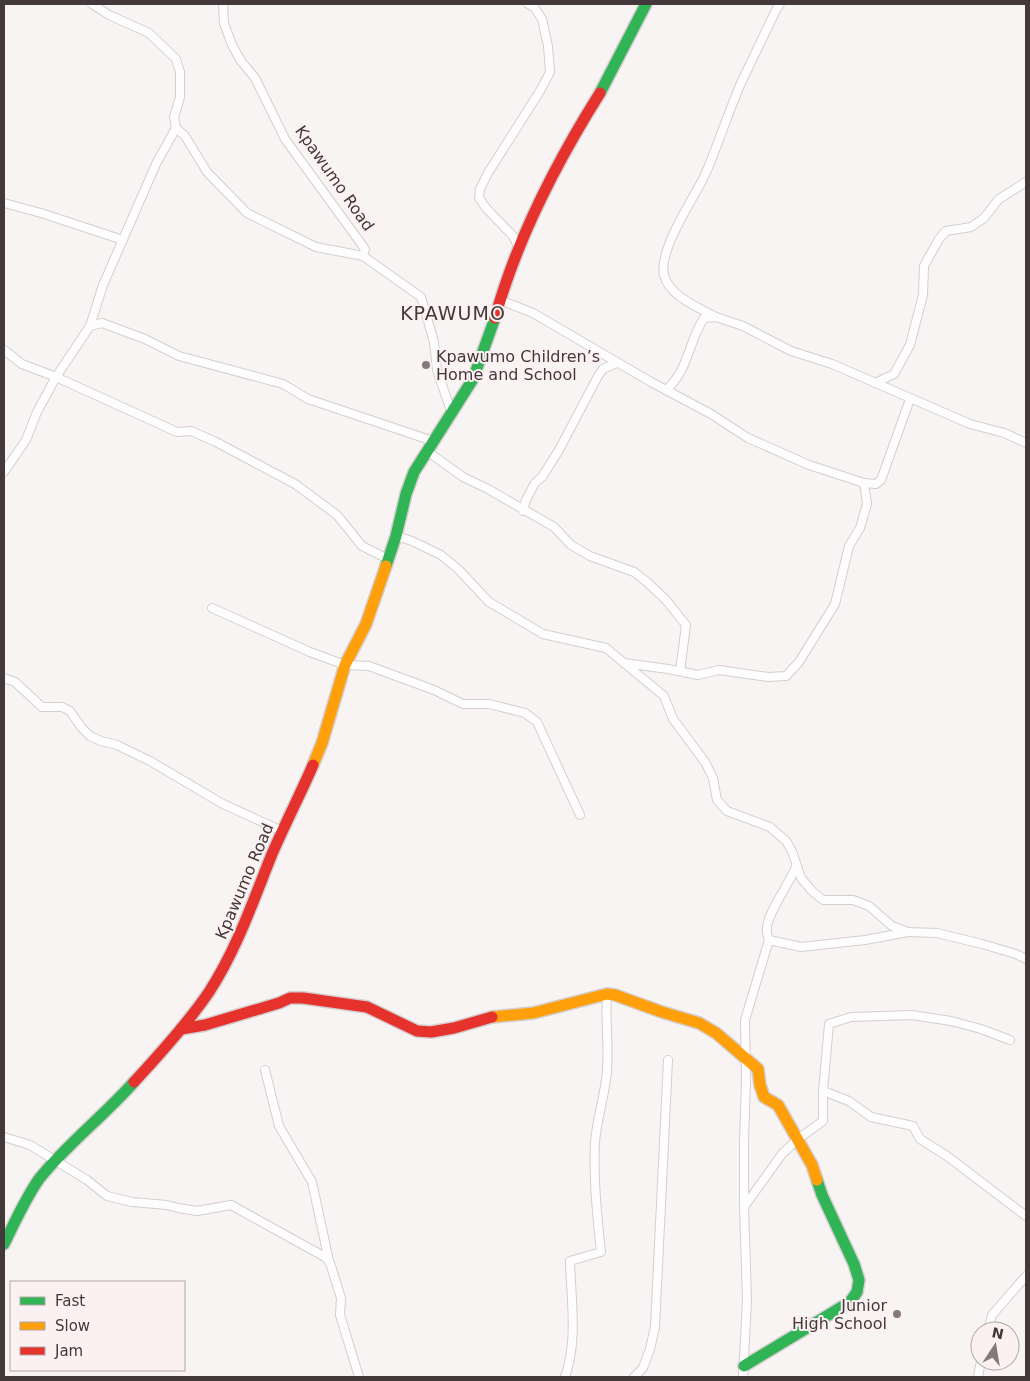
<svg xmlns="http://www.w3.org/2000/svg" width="1030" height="1381" font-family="'DejaVu Sans',sans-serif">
	<rect width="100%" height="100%" fill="#f9f4f4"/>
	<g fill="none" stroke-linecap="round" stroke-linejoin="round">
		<defs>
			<g id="street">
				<polyline points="92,4 109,15 149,33 176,59 180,72 180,97 174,117 176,128 185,136 207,172 247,213 316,247 363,256"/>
				<polyline points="223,4 224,23 232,45 241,61 255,78 285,139 365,249 363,256 421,297 434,342 437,370 451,411"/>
				<polyline points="4,203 41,213 123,240"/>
				<polyline points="519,248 513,236 486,208 479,198 480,189 488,173 540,91 550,72 548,46 542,19 534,7 528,4"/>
				<polyline points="500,300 533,313 651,382 711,414 748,438 809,465 864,483 876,484 881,480 910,399"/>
				<path d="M716,317C699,308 669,296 664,275C658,250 694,198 705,175C718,145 728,113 741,83C753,58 765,33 777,8L780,4"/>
				<polyline points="90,326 102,323 145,339 179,356 283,384 308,399 433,441"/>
				<polyline points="4,350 22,364 56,377 177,432 191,431 216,442 295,484 337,515 362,546 388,559"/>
				<polyline points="875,383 894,374 910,345 923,295 924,266 939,239 946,231 971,227 984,218 999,199 1026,182"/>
				<path d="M666,390C689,370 688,342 704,318L716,317L743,326L791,351L832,364L970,424L1004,433L1026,443"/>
				<polyline points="427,451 463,477 488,489 554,527 571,545 590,556 634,572 647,582 666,600 686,625 680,671"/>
				<polyline points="4,472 26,440 37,412 56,377 90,326 103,285 156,164 176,128"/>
				<polyline points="523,511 526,500 535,483 542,477 559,450 598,376 603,369 617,363"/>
				<polyline points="396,536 412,541 441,555 458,569 489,602 543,634 606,648 664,696 673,719 705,762 713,778 717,800 727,811 770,827 786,841 792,851 801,878 812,891 823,900 853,900 869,906 892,926 908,932 937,933 982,944 1016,954 1026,959"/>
				<polyline points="212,608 310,652 345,665 369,666 434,690 463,704 489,704 525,713 537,722 580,815"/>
				<polyline points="624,663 668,669 698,675 719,670 768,677 786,676 799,662 835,604 849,546 860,528 867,504 864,483"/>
				<polyline points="4,678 15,682 42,707 62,707 70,711 81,727 90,736 101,741 117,745 150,761 223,804 282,831"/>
				<polyline points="769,940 801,947 865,940 908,932"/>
				<polyline points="265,1070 279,1126 312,1182 329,1261"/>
				<polyline points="823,1091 849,1101 871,1117 913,1126 920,1139 947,1156 1026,1216"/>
				<polyline points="4,1137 30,1145 87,1180 107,1196 132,1202 167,1205 178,1208 197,1211 231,1205 325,1257 330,1263 341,1298 340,1315 359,1377"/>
				<polyline points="744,1207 782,1154 798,1139 823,1121 823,1091 829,1024 851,1017 912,1015 951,1021 981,1029 1010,1040"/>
				<polyline points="988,1331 992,1315 1026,1276"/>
				<path d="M565,1377C578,1341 571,1299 570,1261L601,1252C597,1217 593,1177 595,1142C597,1118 605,1095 607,1071C609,1045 605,1020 607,994"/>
				<polyline points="634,1377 643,1368 650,1349 655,1327 668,1060"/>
				<path d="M743,1377L747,1300L744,1207V1141L746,1081L745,1020L769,940C768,937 766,932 767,928C767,914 790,882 796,867"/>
				<polyline points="978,1377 981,1361"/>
			</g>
			<g id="fast">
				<polyline points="600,93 646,4"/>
				<polyline points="386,566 396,536 406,494 414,472 473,379 495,318"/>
				<path d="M4,1244C15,1222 25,1199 39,1179C67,1144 104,1116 134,1082"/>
				<polyline points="744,1366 850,1302 857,1292 859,1280 854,1264 822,1195 817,1180"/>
			</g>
			<g id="slow">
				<polyline points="313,765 322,743 345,665 366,624 386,566"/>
				<polyline points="492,1017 533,1013 607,994 615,995 662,1012 699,1023 716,1033 758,1069 760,1085 764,1097 778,1105 812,1165 817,1180"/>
			</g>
			<g id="jam">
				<path d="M495,318C517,238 556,163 600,93"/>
				<polyline points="181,1029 205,1025 279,1003 290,998 303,998 367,1007 417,1031 431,1032 454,1028 492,1017"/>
				<path d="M134,1082C160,1054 188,1023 209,992C237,949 253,901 272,854C285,824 300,795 313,765"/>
			</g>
		</defs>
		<use href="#street" stroke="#d5cece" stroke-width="10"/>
		<use href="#fast" stroke="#d5cece" stroke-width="14"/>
		<use href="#slow" stroke="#d5cece" stroke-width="14"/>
		<use href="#jam" stroke="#d5cece" stroke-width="14"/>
		<use href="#street" stroke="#fefdfd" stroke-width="8"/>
		<use href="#fast" stroke="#30b455" stroke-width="11"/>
		<use href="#slow" stroke="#ff9f0a" stroke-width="11"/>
		<use href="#jam" stroke="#e5322d" stroke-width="11"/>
	</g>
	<g fill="#837a7b" stroke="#fcf1f2" stroke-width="2">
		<circle cx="426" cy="365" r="5"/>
		<circle cx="897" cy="1314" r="5"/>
	</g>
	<g text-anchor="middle" stroke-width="4" stroke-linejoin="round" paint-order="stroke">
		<g font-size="16" fill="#43393a" stroke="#fcf1f2">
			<text transform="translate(335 178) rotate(55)" y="6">Kpawumo Road</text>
			<text transform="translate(244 881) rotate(-67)" y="6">Kpawumo Road</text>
		</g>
		<g font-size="16" fill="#43393a" stroke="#fcf1f2" text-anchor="start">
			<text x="436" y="362">Kpawumo Children’s<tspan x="436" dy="18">Home and School</tspan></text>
			<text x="887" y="1311" text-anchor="end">Junior<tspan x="887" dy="18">High School</tspan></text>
		</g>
		<g font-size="19" letter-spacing="1" fill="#43393a" stroke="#fcf1f2">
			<text x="453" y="320">KPAWUMO</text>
		</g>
	</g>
	<rect width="1030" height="1381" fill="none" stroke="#43393a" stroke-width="10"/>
	<rect x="10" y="1281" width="175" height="90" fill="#fcf1f2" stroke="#b2a7a8"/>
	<rect x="20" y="1297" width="25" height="8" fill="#30b455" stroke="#b2a7a8"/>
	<text x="55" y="1306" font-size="15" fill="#43393a">Fast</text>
	<rect x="20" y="1322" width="25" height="8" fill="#ff9f0a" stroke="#b2a7a8"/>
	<text x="55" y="1331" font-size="15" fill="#43393a">Slow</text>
	<rect x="20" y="1347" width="25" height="8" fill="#e5322d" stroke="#b2a7a8"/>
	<text x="55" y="1356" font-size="15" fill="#43393a">Jam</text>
	<g transform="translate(995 1346) rotate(12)"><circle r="24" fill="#fcf1f2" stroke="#b2a7a8"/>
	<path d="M0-4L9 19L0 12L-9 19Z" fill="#837a7b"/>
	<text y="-8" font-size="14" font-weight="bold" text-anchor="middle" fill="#43393a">N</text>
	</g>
</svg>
